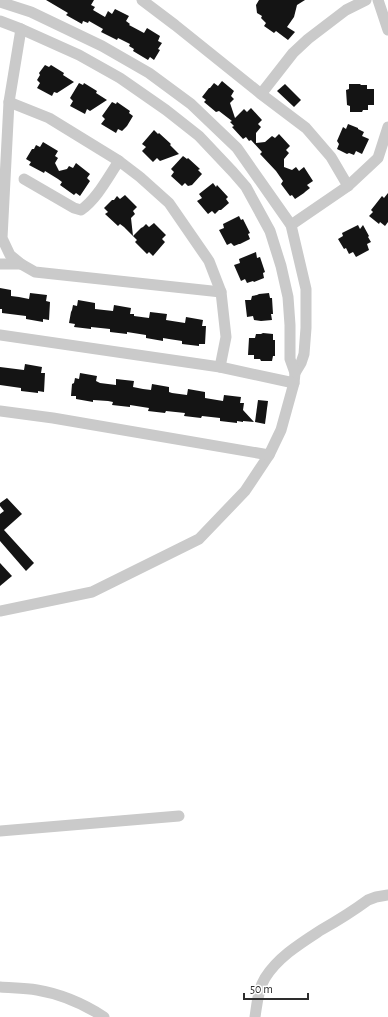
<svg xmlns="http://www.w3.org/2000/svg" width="388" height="1017" font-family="'Alegreya Sans',sans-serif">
	<rect width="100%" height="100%" fill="#fff"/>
	<g fill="#141414">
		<polygon points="46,0 94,0 91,5 95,7 93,10 105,17 108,11 112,14 115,9 129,16 126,21 130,24 129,25 144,33 147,28 160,36 158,41 162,43 158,49 160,50 154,60 150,57 148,60 133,51 134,49 129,46 130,44 118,38 117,40 101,32 103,29 89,21 88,23 83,21 82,24 66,15 68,13"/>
		<polygon points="259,0 305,0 297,5 294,17 287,27 295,32 288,40 276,31 274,33 264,26 266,23 261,18 262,16 257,13 256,5"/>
		<polygon points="45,65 49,67 51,65 64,73 63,75 74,82 57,93 54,92 52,96 37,88 40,83 37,80 40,75 39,73"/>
		<polygon points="222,81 234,91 231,96 234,99 230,103 235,118 244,109 247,112 251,108 262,120 258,124 261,127 256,133 256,143 265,142 272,136 275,138 279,134 290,146 286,150 289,153 284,159 284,167 292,170 296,167 299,171 304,167 313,181 307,185 310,188 305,192 304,193 295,199 292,195 290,196 281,184 283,181 276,171 260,154 262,152 251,140 249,141 246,137 243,139 232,127 234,126 230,122 232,121 219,111 216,112 204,102 206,100 202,97 209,88 210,88 214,83 218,86"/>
		<polygon points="79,83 83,85 84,83 97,91 96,93 107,100 90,111 87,109 85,114 70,106 73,101 70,98"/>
		<polygon points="285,84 301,100 294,107 277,91"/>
		<polygon points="349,84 360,84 361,85 367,85 367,89 374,89 374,105 368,105 368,110 363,110 362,112 350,112 350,106 347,105 346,90 349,89"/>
		<polygon points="112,102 116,104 117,102 130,111 129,113 133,116 127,126 122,131 118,129 116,133 101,124 105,119 102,116"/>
		<polygon points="348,124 358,128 358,129 364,132 362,136 369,139 362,154 356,151 354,155 349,153 347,154 337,149 339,144 337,141 343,127 346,129"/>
		<polygon points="154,130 158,134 159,133 171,144 170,145 179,154 160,161 157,158 153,162 142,151 146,147 142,144"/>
		<polygon points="43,142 58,151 55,156 58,158 55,163 59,171 67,169 69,166 73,168 76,163 90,174 87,178 90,181 80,196 76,193 74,195 60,185 62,182 58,179 45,171 44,173 29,165 31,162 26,159 32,149 34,149 36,145 40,147"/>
		<polygon points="183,156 187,159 188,158 200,169 198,170 202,174 192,185 188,186 185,183 182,186 171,176 174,172 171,169"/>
		<polygon points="213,183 216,187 217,185 228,197 226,199 229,203 221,210 219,210 215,214 212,211 208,214 197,201 202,198 199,194"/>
		<polygon points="388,193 388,222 385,226 380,222 379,224 369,216 373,212 371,210 375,205 382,196 384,198"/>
		<polygon points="125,195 137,207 133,211 135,214 131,218 133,236 141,228 143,227 146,224 149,227 154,223 166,235 162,239 165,242 153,256 149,252 147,254 135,242 137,240 124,227 120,224 118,226 105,214 108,212 104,208 112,200 114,200 117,196 120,199"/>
		<polygon points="239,216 241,220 243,219 250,233 248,234 250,239 240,244 239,244 234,246 231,243 227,245 219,230 224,228 223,224"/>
		<polygon points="358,225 360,229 363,225 369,236 368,237 371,242 367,244 369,250 356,257 353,252 349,254 346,248 344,249 338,239 343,236 342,233"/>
		<polygon points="256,252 257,258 260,257 265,272 263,273 264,278 254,282 253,281 247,283 245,279 241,281 234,265 240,263 239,259"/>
		<polygon points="0,288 11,290 11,296 19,297 29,299 30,293 47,295 46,301 50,302 49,320 43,319 43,322 26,319 26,316 2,313 2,309 0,309"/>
		<polygon points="269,293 270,298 272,298 273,314 271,314 272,320 261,321 254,320 253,316 247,317 245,300 251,300 252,296 257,295 259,294"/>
		<polygon points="78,300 95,303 95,309 113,311 114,305 131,308 130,314 134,314 134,316 149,318 150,312 167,314 166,320 185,323 186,317 203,320 202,326 206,326 205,344 199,344 199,346 182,344 182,341 169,339 163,338 163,341 146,338 146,335 127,332 127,334 110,332 110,329 91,327 91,329 74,327 75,324 69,323 71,312 72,310 73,305 77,306"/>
		<polygon points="263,333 273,334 273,340 275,340 275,356 273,356 272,361 261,361 260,359 254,359 254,355 248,355 249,338 255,338 256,334 261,334"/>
		<polygon points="25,364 42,367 41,373 45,373 44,392 38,391 38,393 21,391 21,388 0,385 0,367 24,370"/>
		<polygon points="80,373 97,376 96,381 100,383 116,385 116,379 134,381 133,387 143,389 151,390 152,384 169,387 169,392 172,393 187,395 188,389 205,392 205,398 223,401 224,395 241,397 240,403 244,403 243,410 254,422 243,421 243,422 237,421 237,423 220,421 220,418 202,416 201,418 184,416 185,413 166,411 165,413 148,411 149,408 130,405 130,407 112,405 113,402 108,401 93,400 93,402 76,399 76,396 71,396 72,384 74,383 75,378 79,379"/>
		<polygon points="258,400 268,401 265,424 255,422"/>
		<polygon points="7,498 22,514 4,530 34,563 26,571 0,541 0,514 4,511 0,506 0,503"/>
		<polygon points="0,563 12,576 0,586"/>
	</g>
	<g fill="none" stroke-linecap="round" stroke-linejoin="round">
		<g stroke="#cacaca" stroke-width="11">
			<polyline points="142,0 175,25 261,94 306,128 331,157 348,186"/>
			<polyline points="378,0 388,30"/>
			<polyline points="0,2 31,12 102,46 149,73 191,104 237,148 291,225 306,289 306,328 304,354 301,363 295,373 294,383 281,430 269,455 245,491 199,539 92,592 0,611"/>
			<polyline points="0,21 21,29 79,55 120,78 166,110 199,136 233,172 246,187 270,231 281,266 288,297 290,325 290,359 295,373"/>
			<polyline points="21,29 9,102 2,238 10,255 21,264 35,272 221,292"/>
			<polyline points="261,94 293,53 308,39 346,10 366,0"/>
			<polyline points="9,102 49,118 119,161 140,177 169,203 209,261 221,292 226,337 220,367"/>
			<path d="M24,179L74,208L81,210C97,199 108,177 119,161"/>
			<polyline points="291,225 348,186 378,158 388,127"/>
			<polyline points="0,264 21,264"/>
			<polyline points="0,335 220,367 294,383"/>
			<polyline points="0,411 53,418 269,455"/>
			<polyline points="0,831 179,816"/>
			<path d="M0,987C12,988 25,988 37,990C61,994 84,1004 104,1017"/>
			<path d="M255,1017C257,1004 258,989 265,978C278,957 301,943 321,930C337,921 353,911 368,900L376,897L388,895"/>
		</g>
	</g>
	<path d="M244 993v6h64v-6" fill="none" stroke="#2d2d2d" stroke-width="2"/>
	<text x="250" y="993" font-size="12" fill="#2d2d2d" stroke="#ffffff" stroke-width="3" paint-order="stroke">50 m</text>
</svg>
